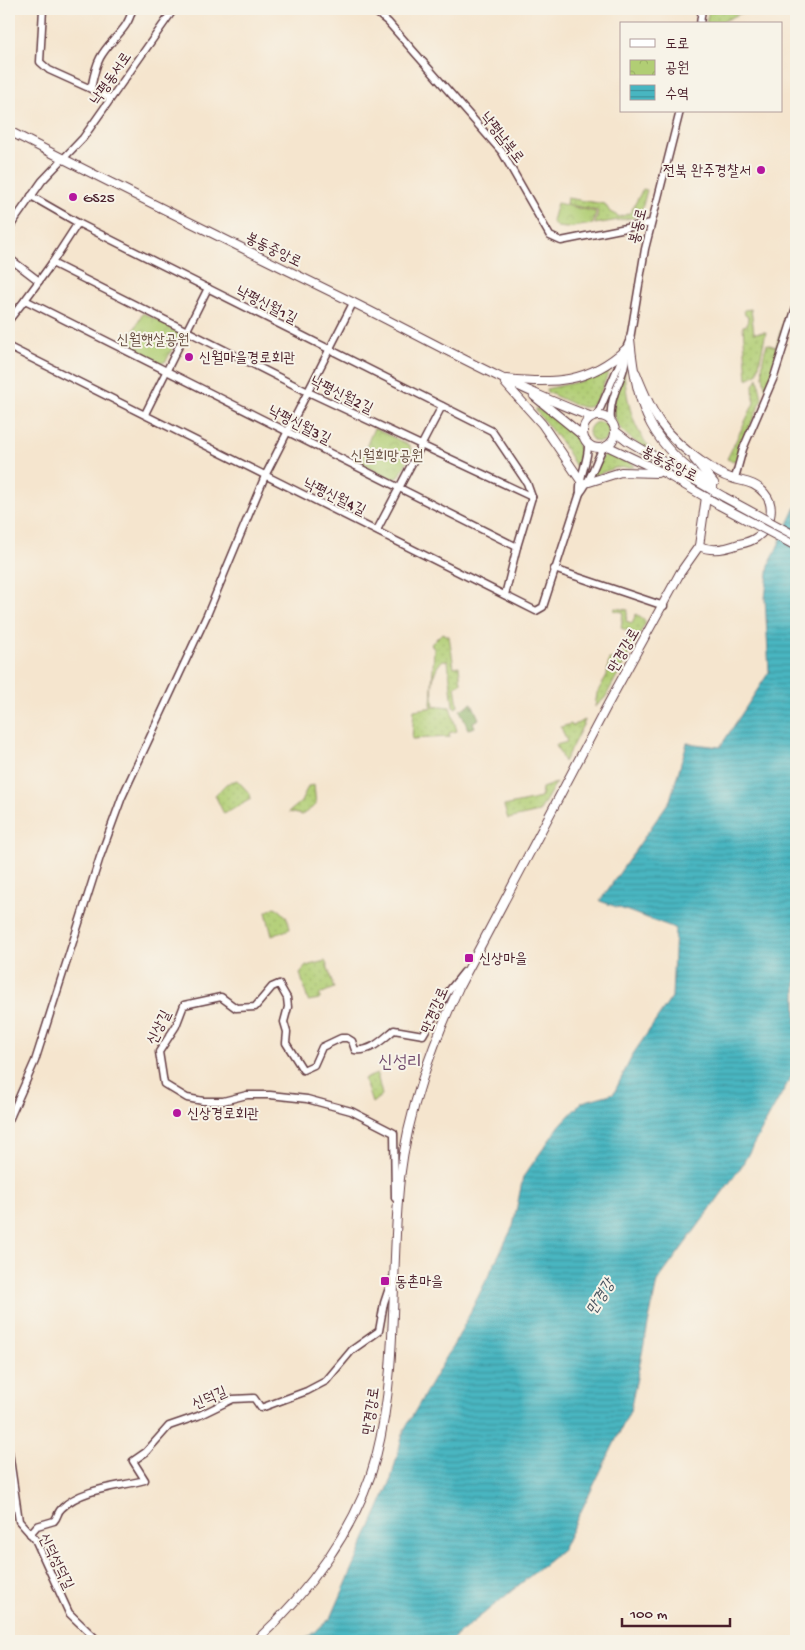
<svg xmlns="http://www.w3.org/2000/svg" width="805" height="1650" font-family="'Gochi Hand','Poor Story',sans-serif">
	<defs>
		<pattern id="grass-dots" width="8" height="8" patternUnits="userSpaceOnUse" patternTransform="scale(1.25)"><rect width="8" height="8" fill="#b1ce74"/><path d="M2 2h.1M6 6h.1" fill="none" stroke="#9ab065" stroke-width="1.8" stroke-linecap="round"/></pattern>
		<pattern id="forest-firs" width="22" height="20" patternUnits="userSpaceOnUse" patternTransform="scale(1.25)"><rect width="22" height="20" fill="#8cb166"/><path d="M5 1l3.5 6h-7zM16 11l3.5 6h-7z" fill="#748f54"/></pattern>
		<pattern id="park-crowns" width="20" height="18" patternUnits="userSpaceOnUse" patternTransform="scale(1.25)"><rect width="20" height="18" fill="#b1ce74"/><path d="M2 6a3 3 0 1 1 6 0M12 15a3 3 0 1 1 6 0" fill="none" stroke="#9ab065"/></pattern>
		<pattern id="water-rules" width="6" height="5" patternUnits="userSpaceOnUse" patternTransform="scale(1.25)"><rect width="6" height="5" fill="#48b6c1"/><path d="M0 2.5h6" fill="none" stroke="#3e939d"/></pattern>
	</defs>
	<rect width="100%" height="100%" fill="#f7f3e8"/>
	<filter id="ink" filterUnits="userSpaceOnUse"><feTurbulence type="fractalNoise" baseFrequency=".02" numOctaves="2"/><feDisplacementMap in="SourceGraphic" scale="10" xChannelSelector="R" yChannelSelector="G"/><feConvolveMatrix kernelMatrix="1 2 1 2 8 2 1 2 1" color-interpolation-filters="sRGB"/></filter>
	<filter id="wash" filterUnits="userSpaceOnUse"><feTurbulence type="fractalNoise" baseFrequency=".0096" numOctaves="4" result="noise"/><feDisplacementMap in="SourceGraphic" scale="20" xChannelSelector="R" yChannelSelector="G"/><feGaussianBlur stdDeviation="1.12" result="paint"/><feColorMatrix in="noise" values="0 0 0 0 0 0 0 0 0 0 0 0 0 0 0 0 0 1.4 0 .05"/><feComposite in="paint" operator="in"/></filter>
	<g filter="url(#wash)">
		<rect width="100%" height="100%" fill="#f5e5ce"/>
		<g fill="url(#grass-dots)" stroke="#7e7650">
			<polygon points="709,9 750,9 717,24 706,24"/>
			<polygon points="643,189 647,190 641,213 637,217 595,224 598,211 566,204 567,198 605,204 610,212 620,217 630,213"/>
			<path d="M788,304L792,308L791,312L780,355L766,389C761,373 761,360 767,344L776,347Z"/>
			<polygon points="751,309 754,333 766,332 757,374 747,379 743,326 747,325 748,317 745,315 744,310"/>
			<path d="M608,369H610C590,417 595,414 547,392L546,389L582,381Z"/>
			<path d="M624,370C626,394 631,425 647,444C652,450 659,455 665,460C647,449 612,433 613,408C614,396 621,381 624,370Z"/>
			<polygon points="758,378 762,399 736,460 732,461 727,459 754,403 753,387"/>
			<path d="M536,408C564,422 586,436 578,470L562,443L536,411Z"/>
			<circle cx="599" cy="432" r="10"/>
			<polygon points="607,451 634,465 634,467 615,468 593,476 592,473"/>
			<polygon points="615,608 628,610 626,621 632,623 636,614 646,622 605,698 595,707 597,693 607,675 609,659 622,660 629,631 621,628 623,612 613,610"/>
			<path d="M442,633L449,636L454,667L459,666L461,683L455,686L458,706L456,708L453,706L448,661L443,660C430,672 432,690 434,706H431L434,649L431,644Z"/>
			<polygon points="441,706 450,707 457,731 449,733 450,737 412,739 414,710"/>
			<polygon points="585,720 585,721 564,762 556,745 567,742 561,727 571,724 572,726"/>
			<polygon points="237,780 250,794 251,799 224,814 215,795 226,784"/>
			<polygon points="556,783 539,812 508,819 504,806 541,798 542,788"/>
			<polygon points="314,785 316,805 302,815 289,812 301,802 308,786"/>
			<path d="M275,907C284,912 289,919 290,929L272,936L266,912Z"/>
			<path d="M325,961C330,970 330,979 334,988L320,994V999L308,1001L300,973L306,966Z"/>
			<polygon points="377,1074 382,1095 372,1103 364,1079"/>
		</g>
		<polygon fill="url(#forest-firs)" stroke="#6b6848" points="472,703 479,719 473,722 475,727 468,729 460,710"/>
		<g fill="url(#park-crowns)" stroke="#7e7650">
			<polygon points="557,203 596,212 593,224 566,228 557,227 552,221"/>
			<polygon points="143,313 177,330 179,335 166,361 160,364 125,347"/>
			<polygon points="374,428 409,445 412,452 399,477 392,480 359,463"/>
		</g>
		<polygon fill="url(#water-rules)" stroke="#496a76" points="796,507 796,1068 741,1167 657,1282 630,1411 562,1550 450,1641 303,1641 331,1618 390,1483 404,1430 458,1337 513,1226 523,1177 560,1125 582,1102 614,1093 633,1054 672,997 675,928 600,901 670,800 687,743 720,747 769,672 765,598 769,565"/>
	</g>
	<g filter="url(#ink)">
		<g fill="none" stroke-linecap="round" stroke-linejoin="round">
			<defs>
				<g id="minor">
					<polyline points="43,9 40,62 49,70 91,89"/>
					<polyline points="372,9 388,22 502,152 550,236 561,241 651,223"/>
					<polyline points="700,24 702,9"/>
					<path d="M110,98L91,89C93,79 95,67 100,58C109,40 129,30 132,9"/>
					<polyline points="31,196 78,223 492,431 527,483 532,497"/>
					<polyline points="78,223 52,263 308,392 532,497"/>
					<polyline points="9,228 42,181 83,138 174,9"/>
					<polyline points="9,258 39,281 25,300 517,547 532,497"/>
					<polyline points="39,281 52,263"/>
					<polyline points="9,320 25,300"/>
					<path d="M9,347L536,611L543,607L580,493C578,477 589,461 588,444"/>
					<polyline points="145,414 208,288"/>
					<polyline points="597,416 630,339 645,249 680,111"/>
					<path d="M611,421C608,393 627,376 626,353"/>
					<polyline points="735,478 743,449 774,377 796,307"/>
					<path d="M580,493C589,484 596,460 603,448"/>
					<polyline points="377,530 442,406"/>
					<polyline points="554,569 664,606"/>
					<polyline points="505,595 517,547"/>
					<polyline points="9,1120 35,1061 100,857 122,797 207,615 265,476 353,303"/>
					<path d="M395,1198L394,1133L351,1111L307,1099L270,1095H247L223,1101H203L187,1098L164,1084L159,1052L176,1026L184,1005L221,997L236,1008L255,1007L272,987L279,984L287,998L288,1007L284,1022L287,1032L286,1043L303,1070L314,1065L322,1047L341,1038H347L352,1041L355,1050C371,1052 382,1040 394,1030L423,1035L448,992L464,972"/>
					<polyline points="9,1452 19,1521 35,1539 69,1613 98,1641"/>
					<path d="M30,1534L37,1526L54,1521C58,1517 57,1512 62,1508C82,1488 119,1487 145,1480L133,1461L146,1452L169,1426L198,1416L233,1399L254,1398L261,1408L307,1391L326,1381L352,1350L379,1331L384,1303L392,1279"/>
				</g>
				<g id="tertiary">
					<path d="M9,131C123,190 238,246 354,303C432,342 509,386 592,417"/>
					<path d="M630,339C637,411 651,445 713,487"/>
					<path d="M636,373C653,416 663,435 702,462C710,467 720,475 728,477C742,482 755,481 765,494C776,507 770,528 757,537C752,541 745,543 739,544C726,549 712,552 699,546"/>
					<path d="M507,379C554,384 589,383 626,349"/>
					<polyline points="505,383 542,424 581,481"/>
					<polyline points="534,396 582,435"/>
					<circle cx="599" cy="432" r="16"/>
					<polyline points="615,431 628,441 724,497"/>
					<polyline points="607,446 666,474 719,505"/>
					<polyline points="694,459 714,483"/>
					<polyline points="586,483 621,472 657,473"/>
					<path d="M256,1641C308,1593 358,1527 376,1457C399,1368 390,1270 400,1178C408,1111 431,1048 459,987L608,704L680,573L699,546L706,497"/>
				</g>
			</defs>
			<use href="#minor" stroke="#643d43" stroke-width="9"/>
			<use href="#tertiary" stroke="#643d43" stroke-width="10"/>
			<use href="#minor" stroke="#fff" stroke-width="6"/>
			<use href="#tertiary" stroke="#fff" stroke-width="8"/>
			<defs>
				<g id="tertiary-bridge">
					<polyline points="724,497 796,536"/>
					<polyline points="719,505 796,546"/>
				</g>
			</defs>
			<use href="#tertiary-bridge" stroke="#643d43" stroke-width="10" stroke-linecap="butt"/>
			<use href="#tertiary-bridge" stroke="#fff" stroke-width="8"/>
		</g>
	</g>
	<g fill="#b5179e" stroke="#f7f3e8" stroke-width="2">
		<circle cx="761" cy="170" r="5"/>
		<circle cx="73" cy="197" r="5"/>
		<circle cx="189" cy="357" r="5"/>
		<rect x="464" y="953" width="10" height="10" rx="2.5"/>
		<circle cx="177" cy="1113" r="5"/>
		<rect x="380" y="1276" width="10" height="10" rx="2.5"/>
	</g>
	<g text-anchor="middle" stroke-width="4" stroke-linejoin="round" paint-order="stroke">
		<g font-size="15" fill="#4a1f2b" stroke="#f7f3e8">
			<text transform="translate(110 78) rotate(-55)" y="5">낙평동서로</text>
			<text transform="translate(503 137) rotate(52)" y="5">낙평남북로</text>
			<text transform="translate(637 226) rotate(-76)" y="5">봉동로</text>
			<text transform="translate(274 249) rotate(26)" y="5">봉동중앙로</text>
			<text transform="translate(267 304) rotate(27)" y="5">낙평신월1길</text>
			<text transform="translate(342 394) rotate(26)" y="5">낙평신월2길</text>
			<text transform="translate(300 424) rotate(27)" y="5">낙평신월3길</text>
			<text transform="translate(670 463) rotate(27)" y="5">봉동중앙로</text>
			<text transform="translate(335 496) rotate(26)" y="5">낙평신월4길</text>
			<text transform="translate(623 650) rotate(-60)" y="5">만경강로</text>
			<text transform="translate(434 1010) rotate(-67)" y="5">만경강로</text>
			<text transform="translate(158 1027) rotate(-64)" y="5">신상길</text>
			<text transform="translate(209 1397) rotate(-23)" y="5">신덕길</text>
			<text transform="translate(370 1411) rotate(-82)" y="5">만경강로</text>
			<text transform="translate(57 1561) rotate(64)" y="5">신덕성덕길</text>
		</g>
		<g font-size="15" fill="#4a1f2b" stroke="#f7f3e8" text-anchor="start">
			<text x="751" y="175" text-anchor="end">전북 완주경찰서</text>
			<text x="83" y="202">GS25</text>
			<text x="199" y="362">신월마을경로회관</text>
			<text x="479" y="963">신상마을</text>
			<text x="187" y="1118">신상경로회관</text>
			<text x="395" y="1286">동촌마을</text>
		</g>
		<g font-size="15" fill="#644b3d" stroke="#f7f3e8">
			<text x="153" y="344">신월햇살공원</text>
			<text x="387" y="460">신월희망공원</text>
		</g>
		<g font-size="16" font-style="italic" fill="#495460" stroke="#f7f3e8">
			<text transform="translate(599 1296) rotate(-58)" y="6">만경강</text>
		</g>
		<g font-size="18" fill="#734c6e" stroke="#f7f3e8">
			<text x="400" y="1067">신성리</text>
		</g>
	</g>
	<rect width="805" height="1650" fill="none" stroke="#f7f3e8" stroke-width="30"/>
	<rect x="620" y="22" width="162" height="90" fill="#f7f3e8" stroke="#b29e9c"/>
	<rect x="630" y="39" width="25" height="8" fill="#ffffff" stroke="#b29e9c"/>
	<text x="665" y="48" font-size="15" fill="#4a1f2b">도로</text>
	<rect x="630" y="60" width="25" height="15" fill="url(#park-crowns)" stroke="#b29e9c"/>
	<text x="665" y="72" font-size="15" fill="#4a1f2b">공원</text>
	<rect x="630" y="85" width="25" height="15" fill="url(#water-rules)" stroke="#b29e9c"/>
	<text x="665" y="98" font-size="15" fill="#4a1f2b">수역</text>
	<path d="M622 1618v8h108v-8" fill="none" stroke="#4a1f2b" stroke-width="2.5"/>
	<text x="630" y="1618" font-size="15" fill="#4a1f2b" stroke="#f7f3e8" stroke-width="4" paint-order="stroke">100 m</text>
</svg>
